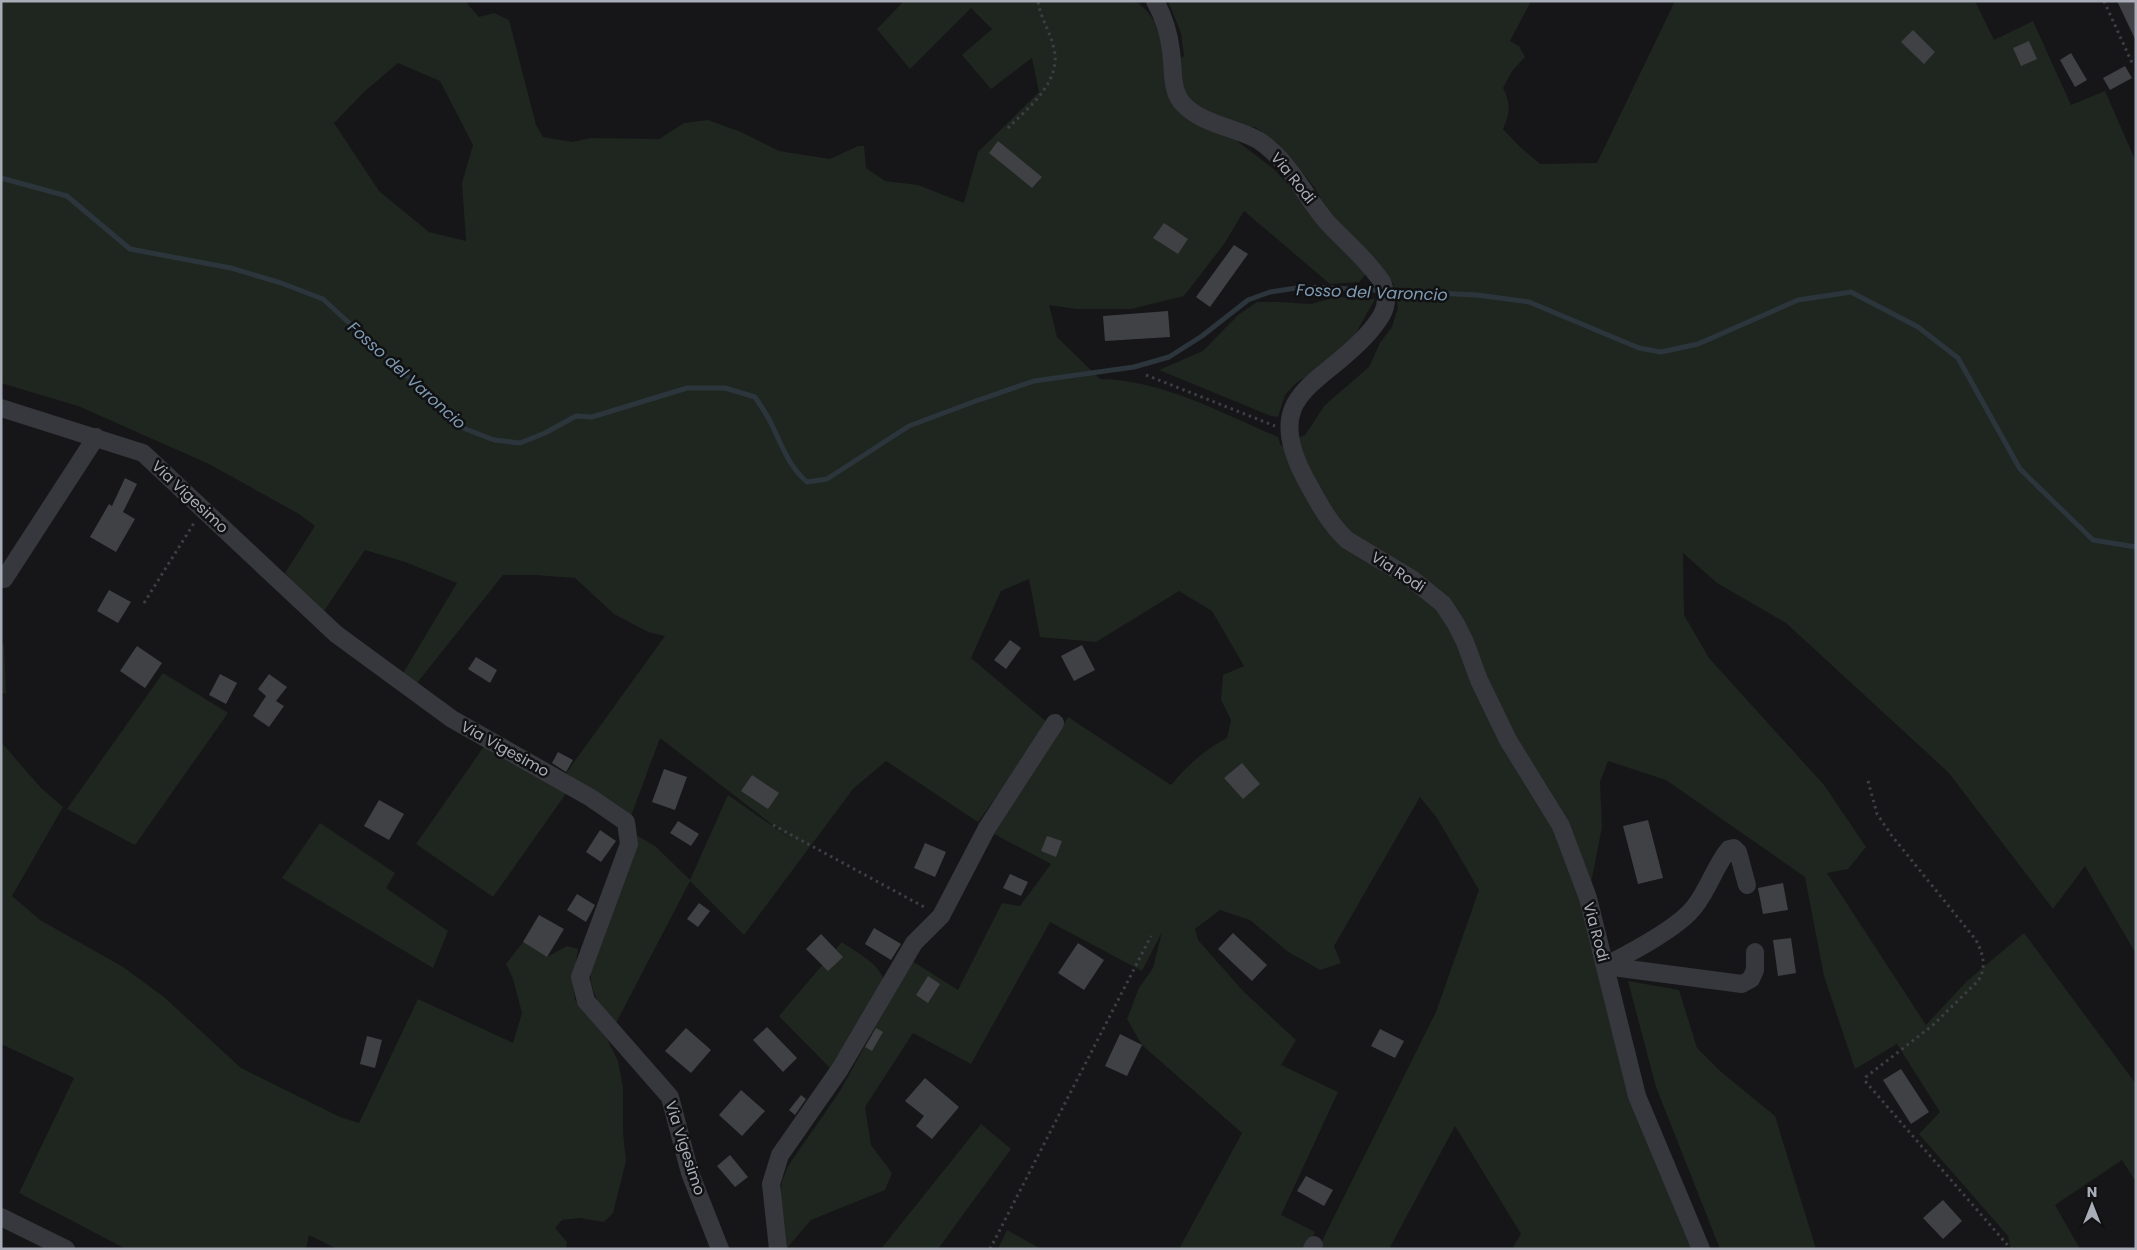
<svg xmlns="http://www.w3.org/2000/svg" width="2137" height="1250" font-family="Poppins,sans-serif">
	<rect width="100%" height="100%" fill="#161618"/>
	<g fill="#1e261f" fill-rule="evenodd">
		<path d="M1,1H465L479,17L494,13L509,20L536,125L543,137L572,142L591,138L659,139L684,123L708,120L741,132L779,151L830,159L858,146H864L866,168L885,181L918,185L964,203L978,152L1039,92L1032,58L991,89L962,55L992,29L971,8L910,69L877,29L904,1H1134C1159,14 1162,43 1165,69L1184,56L1181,33L1168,1H1531L1510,41L1519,46L1525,57L1512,71L1503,88C1511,103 1510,114 1503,129L1519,146L1540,164L1597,163L1675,1H1975L1994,40L2033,21L2071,105L2105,91L2136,162V954L2085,866L2053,909L1949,773L1786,623L1717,583L1683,553L1684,615L1709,658L1824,785L1866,847L1848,869L1827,873L1926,1025L1967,981L2024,933L2136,1084V1182L2122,1160L2055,1205L2080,1249H2011L2008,1236L1919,1134L1940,1112L1897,1044L1855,1069L1824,976L1805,877L1666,780L1608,761L1600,782L1602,827L1588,898L1624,1046L1701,1249H1512L1521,1234L1455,1126L1389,1249H1318L1436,1012L1479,890L1437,818L1420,797L1334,946L1341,963L1320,970L1287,951L1250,920L1220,910L1195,929L1198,940L1243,991L1296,1040L1281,1065L1338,1092L1281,1215L1315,1232L1306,1249H1179L1242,1133L1142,1045L1127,1019L1139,988L1153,968L1162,932L1142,971L1050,922L971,1064L913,1033L865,1107L871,1145L892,1173L885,1190L811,1220L786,1249L780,1197L782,1181L788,1166L840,1091L912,961L958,990L1002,903L1020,906L1051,864L994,834L1068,717L1171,785C1186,767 1205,749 1227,738L1231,720L1221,700L1223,675L1244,666L1212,611L1179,591L1096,642L1040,637L1029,579L1001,591L971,658L1049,724L978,822L886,761L853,789L744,935L690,881L615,1025C600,1006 592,997 590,972L633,845L638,836L655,846L690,880L728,795L791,839L660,738L631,816L564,776L665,636L648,632L614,614L575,578L535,575H503L417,683L402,675L457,583L405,562L365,550L322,614L285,573L315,526L299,514L209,464L78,406L1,383ZM398,63L440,81L473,145L462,183L466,241L429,232L379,191L334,123L365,91ZM1255,127L1278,143L1315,188L1326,208L1375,266L1393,283L1398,308L1392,327L1380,343L1369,367L1325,405L1305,435L1281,446L1278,437C1221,413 1163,380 1100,379L1057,337L1049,305L1076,309H1131L1184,296L1224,244L1244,211L1330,284L1359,282L1366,274L1322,230L1290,187L1275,170L1224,131Z"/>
		<polygon points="1336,297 1375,299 1352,340 1317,370 1296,383 1285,395 1278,417 1271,416 1159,370 1203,351 1238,315 1257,302 1278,302 1311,304"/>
		<polygon points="1,643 4,645 6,694 1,692"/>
		<polygon points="163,673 228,713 135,845 67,809"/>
		<polygon points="1,742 41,788 63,807 12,896 40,920 123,967 164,997 241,1068 340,1117 359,1123 418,999 513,1043 522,1013 513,979 506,964 523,942 547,957 567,946 578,949 573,982 575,1000 607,1039 618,1061 623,1088 623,1133 626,1161 613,1213 604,1222 580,1218 562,1220 555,1228 567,1242 566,1249 337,1249 309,1235 306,1249 126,1249 19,1193 74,1078 1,1044"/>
		<polygon points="485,745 567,792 493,897 416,844"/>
		<polygon points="320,823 395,873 386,888 448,931 433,968 282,878"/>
		<path d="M842,942C855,952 883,965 884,983L830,1068L779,1016Z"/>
		<polygon points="1628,981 1679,990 1697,1048 1720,1071 1775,1116 1816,1249 1720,1249 1656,1087"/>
		<polygon points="981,1124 1011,1149 938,1249 881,1249"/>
		<polygon points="1007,1230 1041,1249 998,1249"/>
	</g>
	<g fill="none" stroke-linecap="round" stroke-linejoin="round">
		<path stroke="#2c353c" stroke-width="5" d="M1,178L67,196L130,249L231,268L281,283L323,299L463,428L494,440L520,443L545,433L576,416L592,417L687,388H725L755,397C761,406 767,415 772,425C783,448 788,465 807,482L827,479L909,426L973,402L1034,381L1134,367L1169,357L1202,336L1248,300L1270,292L1303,287L1352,289L1477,295L1529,302L1639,348L1661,352L1698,344L1798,300L1851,292L1918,327L1958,358L2020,469L2093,540L2136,547"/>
	</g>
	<g fill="#404145">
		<polygon points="2117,1 2136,1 2136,41"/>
		<polygon points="1913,30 1935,52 1924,64 1901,42"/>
		<polygon points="2029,41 2037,59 2021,66 2013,48"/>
		<polygon points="2071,53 2087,80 2075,87 2060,60"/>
		<polygon points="2125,66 2132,78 2110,90 2103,78"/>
		<polygon points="998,141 1042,177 1032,188 989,153"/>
		<polygon points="1164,223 1188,239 1178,254 1153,238"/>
		<polygon points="1234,245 1248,254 1210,307 1196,297"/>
		<polygon points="1168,311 1170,337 1105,341 1103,316"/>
		<polygon points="125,478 137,484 123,512 135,519 116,552 90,537 109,504 112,506"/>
		<polygon points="109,590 131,602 118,623 97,611"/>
		<polygon points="1010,640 1021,648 1006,669 994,660"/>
		<polygon points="1082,645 1095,670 1074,681 1061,656"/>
		<polygon points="137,646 162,663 145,688 120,671"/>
		<polygon points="476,657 497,670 490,683 468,669"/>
		<polygon points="220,674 237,683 226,704 209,695"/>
		<polygon points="269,674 287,687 276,701 284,706 269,727 253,716 266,696 258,689"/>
		<polygon points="558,752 573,760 566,772 552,763"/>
		<polygon points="1242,763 1260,784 1243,799 1224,778"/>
		<polygon points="664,769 687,777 675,810 652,802"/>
		<polygon points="752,775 779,793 768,809 741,791"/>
		<polygon points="379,800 404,814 389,840 364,826"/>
		<polygon points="1648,820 1663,878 1638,884 1623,826"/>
		<polygon points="678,821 699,834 691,846 670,833"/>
		<polygon points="600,830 616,841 601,862 586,852"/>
		<polygon points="1047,836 1062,841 1056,857 1041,851"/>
		<polygon points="925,843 946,852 935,877 914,868"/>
		<polygon points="1010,874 1028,882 1021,896 1003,888"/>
		<polygon points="1783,883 1788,910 1763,914 1758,888"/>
		<polygon points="577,894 595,905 586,922 567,910"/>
		<polygon points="699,903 710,911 698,927 687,919"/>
		<polygon points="539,915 564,929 547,957 523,942"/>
		<polygon points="874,928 901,944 891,960 865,944"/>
		<polygon points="1233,933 1267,965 1252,981 1218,949"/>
		<polygon points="821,934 843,957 828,971 806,949"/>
		<polygon points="1791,938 1796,973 1778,976 1773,940"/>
		<polygon points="1078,943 1104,960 1084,990 1058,973"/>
		<polygon points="928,976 940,984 928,1003 916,995"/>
		<polygon points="767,1027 797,1058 783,1072 753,1040"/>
		<polygon points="686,1028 711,1050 691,1073 665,1051"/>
		<polygon points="876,1028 883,1032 872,1051 865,1047"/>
		<polygon points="1380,1029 1404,1041 1395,1058 1371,1046"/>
		<polygon points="1120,1034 1142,1045 1127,1076 1105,1066"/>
		<polygon points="367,1036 382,1040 375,1068 360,1064"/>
		<polygon points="1901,1069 1929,1112 1911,1124 1883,1080"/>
		<polygon points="925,1078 959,1107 932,1139 916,1126 924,1116 905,1101"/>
		<polygon points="741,1090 765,1111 742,1136 719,1115"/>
		<polygon points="801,1095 806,1099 795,1115 789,1110"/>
		<polygon points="730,1155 748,1177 735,1187 717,1166"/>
		<polygon points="1306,1176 1333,1190 1324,1206 1297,1191"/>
		<polygon points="1943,1200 1962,1221 1943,1239 1923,1218"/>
	</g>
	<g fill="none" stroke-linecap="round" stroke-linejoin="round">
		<g stroke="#3d3f44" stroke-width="3" stroke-dasharray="2.5 4" stroke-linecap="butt">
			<polyline points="2104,1 2133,65"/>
			<path d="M1008,128C1030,106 1064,80 1053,45C1049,30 1040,16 1038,1"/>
			<polyline points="1146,375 1275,426"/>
			<polyline points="144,603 194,523"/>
			<path d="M1868,781L1877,814L1892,836L1976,940C1983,954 1987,967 1978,981L1933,1025L1866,1077L1865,1081L2011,1249"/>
			<polyline points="773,825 926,908"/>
			<polyline points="990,1249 1151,936"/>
		</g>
		<g stroke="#37383d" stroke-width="18">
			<path d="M1155,1C1164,17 1169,34 1171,51C1174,69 1170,91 1184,105C1204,125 1235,127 1258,140C1286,157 1305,196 1326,221C1344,241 1367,259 1382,282C1384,286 1385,292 1386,297C1387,310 1379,320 1371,330C1324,386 1259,391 1305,478C1317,500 1328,522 1347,540L1412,579L1443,604L1456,624L1465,642L1479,680L1508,740L1561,826L1588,898L1637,1096L1701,1249"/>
			<polyline points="1,408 143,453 336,634 452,719 591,798 626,822 629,844 580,977 586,1001 670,1097 690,1173 720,1249"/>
			<polyline points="4,579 96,437"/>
			<path d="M1747,885L1738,852L1734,848L1729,849C1715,866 1709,888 1695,906C1680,927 1630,953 1605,966L1742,984L1751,979L1755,970V952"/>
			<polyline points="1,1217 66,1249"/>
			<polyline points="778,1249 771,1184 780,1155 840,1069 914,943 941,916 987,828 1055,723"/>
			<polyline points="1312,1249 1314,1245"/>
		</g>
	</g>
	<g text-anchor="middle" stroke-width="5" stroke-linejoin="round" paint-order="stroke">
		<g font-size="15" fill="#a8adb8" stroke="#111113">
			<text transform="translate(1293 178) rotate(51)" y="5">Via Rodi</text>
			<text transform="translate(190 497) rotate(43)" y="5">Via Vigesimo</text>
			<text transform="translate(1398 572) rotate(33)" y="5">Via Rodi</text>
			<text transform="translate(505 749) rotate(29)" y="5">Via Vigesimo</text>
			<text transform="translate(1596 932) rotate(75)" y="5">Via Rodi</text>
			<text transform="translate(685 1148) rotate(72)" y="5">Via Vigesimo</text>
		</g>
		<g font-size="16" font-style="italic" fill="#7f9bb3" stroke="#111113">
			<text transform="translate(1372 292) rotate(2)" y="6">Fosso del Varoncio</text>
			<text transform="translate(407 375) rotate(42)" y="6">Fosso del Varoncio</text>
		</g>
	</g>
	<rect width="2137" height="1250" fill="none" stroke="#a8adb8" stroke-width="5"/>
	<g transform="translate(2092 1205)" stroke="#111113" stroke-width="4" paint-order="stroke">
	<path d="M0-4L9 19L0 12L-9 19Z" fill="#a8adb8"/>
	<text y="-8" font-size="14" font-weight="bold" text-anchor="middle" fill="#a8adb8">N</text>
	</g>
</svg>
